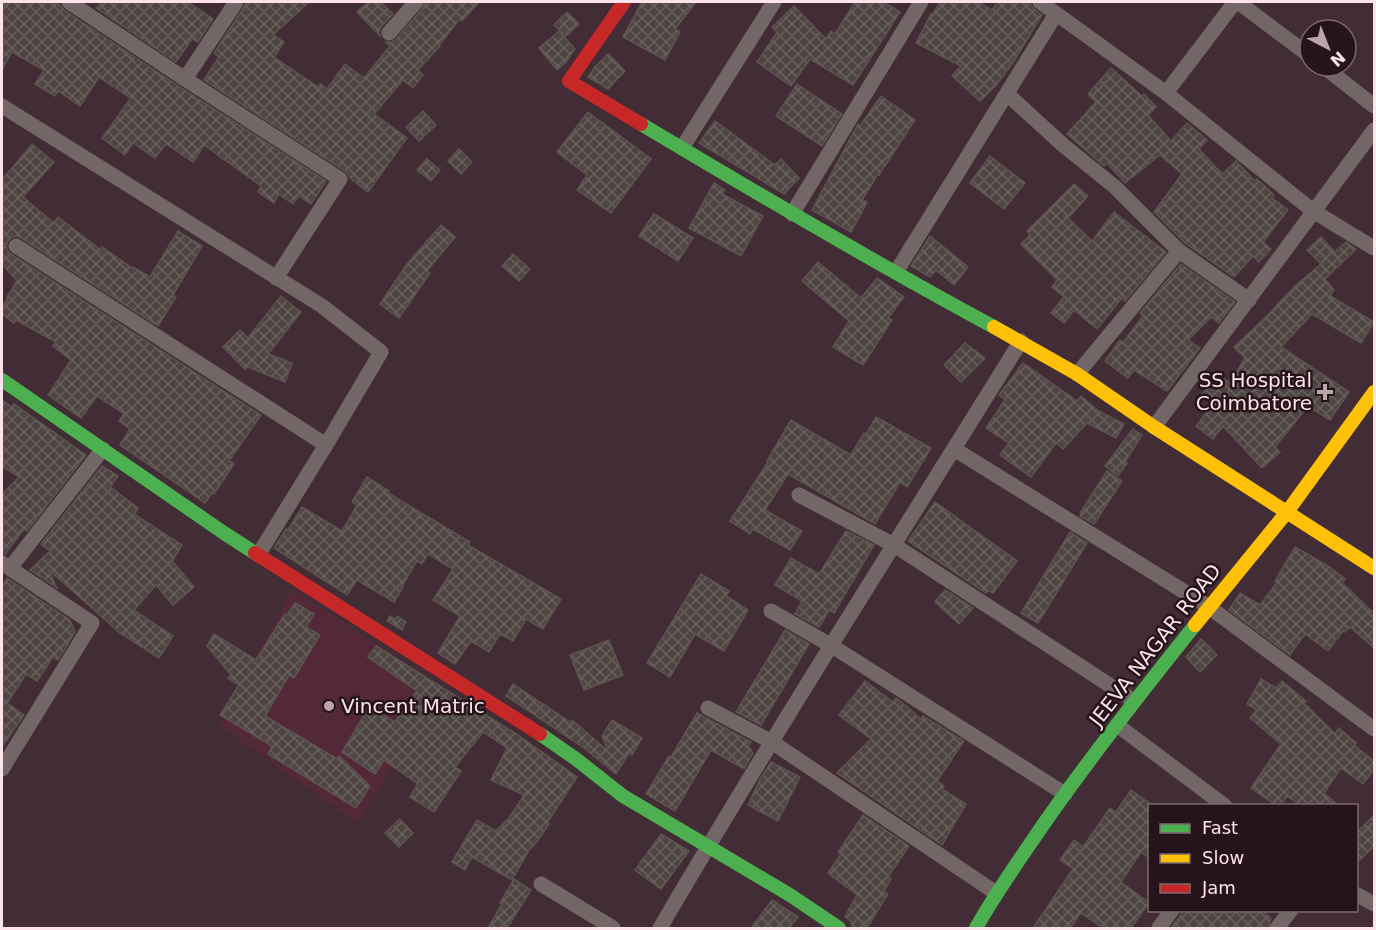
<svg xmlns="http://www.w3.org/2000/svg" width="1376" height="930" font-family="'DejaVu Sans',sans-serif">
	<defs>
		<pattern id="building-cross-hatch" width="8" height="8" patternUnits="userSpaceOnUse" patternTransform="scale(1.5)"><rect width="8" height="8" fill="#4f4643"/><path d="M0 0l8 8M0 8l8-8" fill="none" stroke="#69615e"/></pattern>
	</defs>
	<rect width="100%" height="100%" fill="#422c35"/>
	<polygon fill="#53293a" points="292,589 440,685 358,824 220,726"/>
	<g fill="url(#building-cross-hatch)" stroke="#5d5350" stroke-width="1.5">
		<polygon points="2,2 54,2 60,5 64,10 180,87 326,181 311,204 299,196 293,204 279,194 274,203 258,192 261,186 204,145 193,162 166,144 155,158 133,143 125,155 102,138 131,98 99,77 80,106 58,91 55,96 35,84 44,70 12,52 2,70"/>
		<polygon points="101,2 188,2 213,19 198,42 192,39 176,62 96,8"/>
		<polygon points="246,2 309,2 273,35 284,42 274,57 318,87 321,84 327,89 345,64 364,78 390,46 385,42 392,42 396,39 423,8 425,2 479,2 462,21 460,19 439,45 440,46 418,70 423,75 413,88 403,80 374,114 407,138 368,192 350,178 348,174 345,171 204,80 219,57 214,53 244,7"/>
		<polygon points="368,2 381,2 393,14 381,27 379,32 380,36 357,12"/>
		<polygon points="642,2 696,2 675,29 680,32 665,60 623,37"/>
		<polygon points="855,2 883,2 900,12 853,85 810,59 791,86 757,62 777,32 772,27 794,6 826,39 831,31 835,34"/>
		<polygon points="940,2 978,2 992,10 998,2 1029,2 1034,9 1042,15 1014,61 997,84 980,101 952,76 961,66 916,43 931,14 933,14"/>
		<polygon points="567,12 579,24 566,36 554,25"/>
		<polygon points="559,31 575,49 566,62 557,70 539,48"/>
		<polygon points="608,54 625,71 608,89 588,77 595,67"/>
		<polygon points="1111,68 1142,96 1144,94 1156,107 1148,115 1171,141 1187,123 1207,140 1199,149 1222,174 1236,161 1255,181 1257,179 1274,195 1272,198 1288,210 1263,242 1271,249 1259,262 1253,256 1234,277 1185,243 1154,212 1182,174 1160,155 1125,183 1107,163 1104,166 1067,134 1096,102 1088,94"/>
		<polygon points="797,84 842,114 822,146 776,116"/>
		<polygon points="881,96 915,120 879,175 878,174 862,200 867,202 851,232 812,210 858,124 860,126"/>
		<polygon points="423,111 436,125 419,141 406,127"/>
		<polygon points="588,112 651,159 611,213 577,190 587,175 557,152"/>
		<polygon points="715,121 775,165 781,159 799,178 784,194 699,143"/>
		<polygon points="32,144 54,162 23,197 54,223 58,217 101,250 102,247 132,268 133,267 150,277 178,231 202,246 173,295 176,297 158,326 21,238 16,236 11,238 8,241 6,246 8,251 11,254 261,415 229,461 234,464 214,494 212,493 205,503 120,445 130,429 119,421 124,414 97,396 81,418 48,395 71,360 53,346 56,342 16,320 14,323 2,314 2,307 8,298 7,297 17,281 2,264 2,180"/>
		<polygon points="459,149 472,162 461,174 448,161"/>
		<polygon points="990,156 1025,183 1004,209 970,183"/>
		<polygon points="427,159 440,170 431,181 417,170"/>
		<polygon points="714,183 725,190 722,194 763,216 741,256 689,228"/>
		<polygon points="1074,184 1088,196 1068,218 1092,241 1114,212 1166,252 1125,301 1122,298 1097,329 1074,310 1064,323 1051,313 1064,297 1052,287 1057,280 1021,244 1030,235 1027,231"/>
		<polygon points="654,214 693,238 678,261 639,236"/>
		<polygon points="441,225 455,237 427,271 430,273 399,318 380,304 407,264"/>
		<polygon points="930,236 968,267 954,285 936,270 930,277 911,266"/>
		<polygon points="1321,237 1335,252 1346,242 1356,249 1325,279 1334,290 1330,296 1374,322 1361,343 1312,314 1281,347 1349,392 1330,420 1308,406 1275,447 1280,452 1262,468 1223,426 1213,439 1196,426 1213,404 1201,395 1218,374 1230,383 1245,358 1234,347 1264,319 1295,286 1321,264 1307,250"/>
		<polygon points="513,254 530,269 519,281 502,266"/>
		<polygon points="818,262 861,298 877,278 904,297 888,318 892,320 863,365 833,347 849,321 802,281"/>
		<polygon points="1181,264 1235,302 1219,323 1211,317 1188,340 1200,348 1167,391 1134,370 1128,378 1105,361 1120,340 1123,342 1143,316 1140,313"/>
		<polygon points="281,296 301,312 268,354 292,363 285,382 248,367 245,369 223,347 240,330 248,338"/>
		<polygon points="965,343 985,358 961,382 944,365"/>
		<polygon points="1023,363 1077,401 1081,396 1097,410 1124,424 1116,438 1087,423 1063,449 1056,443 1031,477 1000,455 1009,443 986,428 1005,400 999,395"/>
		<polygon points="2,400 12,407 14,404 86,455 27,531 24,529 5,554 2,553 2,494 19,477 2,466"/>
		<polygon points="876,417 931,448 907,487 900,482 875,524 788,474 765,510 802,531 790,550 753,529 750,534 730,521 768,462 767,461 791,420 851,455 864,433 866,434"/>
		<polygon points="1133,429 1142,435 1125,462 1127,463 1118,476 1105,466"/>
		<polygon points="102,466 118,476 110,487 138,508 134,514 182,545 172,561 194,587 173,605 156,585 134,610 173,636 159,658 120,633 49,570 57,588 30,570 50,551 41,544"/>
		<polygon points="1107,471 1122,481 1094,524 1080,516 1081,514 1080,513"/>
		<polygon points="367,477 389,491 388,493 470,542 468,545 561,599 543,629 526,619 513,641 500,634 489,652 471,641 455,664 438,653 460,616 433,600 453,569 428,554 422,564 417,561 402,586 403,587 394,602 357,580 347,595 274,548 286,529 288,530 302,507 342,531 357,505 352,502"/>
		<polygon points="935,502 1017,561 993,593 989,591 986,593 908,541"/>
		<polygon points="846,531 874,545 834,613 829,610 819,627 795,614 802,601 775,585 791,558 819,574"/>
		<polygon points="1070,532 1087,543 1038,623 1021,613"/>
		<polygon points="1295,547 1328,566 1345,579 1342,583 1374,613 1374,648 1350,627 1345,632 1343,631 1328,651 1305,634 1290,655 1229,610 1240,593 1260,605 1277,582 1275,581"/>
		<polygon points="701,574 729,591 726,596 748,610 724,651 695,634 670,677 647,663"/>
		<polygon points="7,578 70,620 75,632 58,660 53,657 37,681 26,674 7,703 24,715 2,747 2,587"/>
		<polygon points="945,590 973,608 959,624 935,602"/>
		<polygon points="295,603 314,614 306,627 320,635 294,678 289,675 265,716 337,759 339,756 370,786 356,808 268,754 272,746 220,715 239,685 228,678 231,675 207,646 214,634 256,660 285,614 287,615"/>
		<polygon points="390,616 395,619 397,616 406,622 402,630 387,621"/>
		<polygon points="785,630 809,644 761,725 736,712"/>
		<polygon points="1201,639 1217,655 1200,672 1186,657"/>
		<polygon points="609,640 623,675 584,690 570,655"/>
		<polygon points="376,646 518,735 577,777 547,823 549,824 536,843 529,850 512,880 472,857 465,870 452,862 477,820 496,831 509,818 524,795 491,780 507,748 483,732 455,767 461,771 434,812 410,797 418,784 384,760 375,774 342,752 369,707 395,722 417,691 368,657"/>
		<polygon points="1261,679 1276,688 1282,681 1306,701 1304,703 1335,734 1339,728 1356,743 1354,745 1374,761 1374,769 1363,784 1341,768 1324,793 1339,806 1301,806 1287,796 1280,806 1277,806 1251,788 1281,744 1250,718 1257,710 1247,704"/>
		<polygon points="865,681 893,702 896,698 899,700 921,719 923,716 964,741 937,781 944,786 942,789 966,804 942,845 837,773 871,739 839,715"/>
		<polygon points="513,684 570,722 572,720 608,751 602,736 612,720 642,738 632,755 629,753 616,774 584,748 506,696"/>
		<polygon points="697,713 751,742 748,747 751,749 750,751 753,753 744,769 711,750 675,811 646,794 669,756 671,757"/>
		<polygon points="771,762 800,777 778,821 748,805 760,779"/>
		<polygon points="1131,790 1149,803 1149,858 1141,852 1121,882 1149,903 1131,928 1103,928 1081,913 1070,928 1033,928 1073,869 1060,860 1074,840 1083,847 1110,808 1116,812"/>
		<polygon points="863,815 909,846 888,877 891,879 884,891 888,894 867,928 852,928 851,922 845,916 857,895 828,873 841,854 838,852"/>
		<polygon points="1374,815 1374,846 1356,864 1356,833"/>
		<polygon points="400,819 413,833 399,847 385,833"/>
		<polygon points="661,834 689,851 661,889 635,870"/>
		<polygon points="514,879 531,890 507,928 488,928 502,904 500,903"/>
		<polygon points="772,900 798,917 789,928 751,928"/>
		<polygon points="1182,910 1263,910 1271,919 1268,928 1171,928 1180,916"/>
	</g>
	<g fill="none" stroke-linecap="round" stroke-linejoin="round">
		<g stroke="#726766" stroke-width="15">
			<polyline points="69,2 185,79 340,179 276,278"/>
			<polyline points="1040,2 1166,93 1313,211 1374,248"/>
			<polyline points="1238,2 1310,56"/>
			<polyline points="389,33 416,2"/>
			<polyline points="1323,66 1374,106"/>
			<polyline points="185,79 236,2"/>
			<polyline points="1166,93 1235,2"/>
			<polyline points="1007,94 1063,145 1115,187 1179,251 1249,300"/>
			<polyline points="2,106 322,306 381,352 326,445 258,555"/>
			<polyline points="682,148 774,2"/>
			<polyline points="792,214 921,2"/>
			<polyline points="16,246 326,445"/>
			<polyline points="896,272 1056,14"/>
			<polyline points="1077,374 1179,251"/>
			<polyline points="1154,427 1374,130"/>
			<polyline points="954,449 1209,607 1374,729"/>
			<polyline points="799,495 894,545 1134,701"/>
			<polyline points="2,563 92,623 2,769"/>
			<polyline points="10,568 103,449"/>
			<polyline points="771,611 832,646 1065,794"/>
			<polyline points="708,708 772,742 996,893"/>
			<polyline points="1117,725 1225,806"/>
			<polyline points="541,884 613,928"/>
			<polyline points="1356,894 1374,904"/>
			<path d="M660,928C776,730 900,536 1021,341"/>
			<polyline points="1159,928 1172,910"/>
			<polyline points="1277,928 1291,910"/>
		</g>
		<g stroke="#4caf50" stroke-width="14">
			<path d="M641,124C758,194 875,263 994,327"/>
			<polyline points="2,380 224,533 255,553"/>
			<polyline points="540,734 576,759 623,796 790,895 839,928"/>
			<path d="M976,928C996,892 1020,859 1043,825C1091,756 1143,690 1195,625"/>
		</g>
		<g stroke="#ffc107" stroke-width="14">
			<polyline points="994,327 1077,374 1154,427 1374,568"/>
			<polyline points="1195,625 1287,512 1374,392"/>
		</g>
		<g stroke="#c62828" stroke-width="14">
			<polyline points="624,2 569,81 641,124"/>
			<polyline points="255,553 540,734"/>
		</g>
	</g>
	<g fill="#bca3ac" stroke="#26141b" stroke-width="2">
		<path d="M1322 383h6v6h6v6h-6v6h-6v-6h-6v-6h6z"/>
		<circle cx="329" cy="706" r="6"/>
	</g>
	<g text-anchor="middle" stroke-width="5" stroke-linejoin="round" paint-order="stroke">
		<g font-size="20" fill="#fde3ec" stroke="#26141b" text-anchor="end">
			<text x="1312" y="387">SS Hospital<tspan x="1312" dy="23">Coimbatore</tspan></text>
			<text x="341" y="713" text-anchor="start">Vincent Matric</text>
		</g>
		<g font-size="20" fill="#fde3ec" stroke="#26141b">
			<text transform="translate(1155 645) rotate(-52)" y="7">JEEVA NAGAR ROAD</text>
		</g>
	</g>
	<rect width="1376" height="930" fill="none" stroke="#fde3ec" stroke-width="6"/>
	<rect x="1148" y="804" width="210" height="108" fill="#26141b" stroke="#7c676f" stroke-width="1.5"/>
	<rect x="1160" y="824" width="30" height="9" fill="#4caf50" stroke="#7c676f" stroke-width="1.5"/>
	<text x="1202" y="834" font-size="18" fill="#fde3ec">Fast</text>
	<rect x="1160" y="854" width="30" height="9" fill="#ffc107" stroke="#7c676f" stroke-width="1.5"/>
	<text x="1202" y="864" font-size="18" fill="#fde3ec">Slow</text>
	<rect x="1160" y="884" width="30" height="9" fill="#c62828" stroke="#7c676f" stroke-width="1.5"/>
	<text x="1202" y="894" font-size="18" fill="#fde3ec">Jam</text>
	<g transform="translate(1328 48) rotate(138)"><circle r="28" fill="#26141b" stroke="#7c676f" stroke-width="1.5"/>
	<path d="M0-4.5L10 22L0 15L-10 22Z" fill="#bca3ac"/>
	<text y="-9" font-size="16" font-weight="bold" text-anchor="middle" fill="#fde3ec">N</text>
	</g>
</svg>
